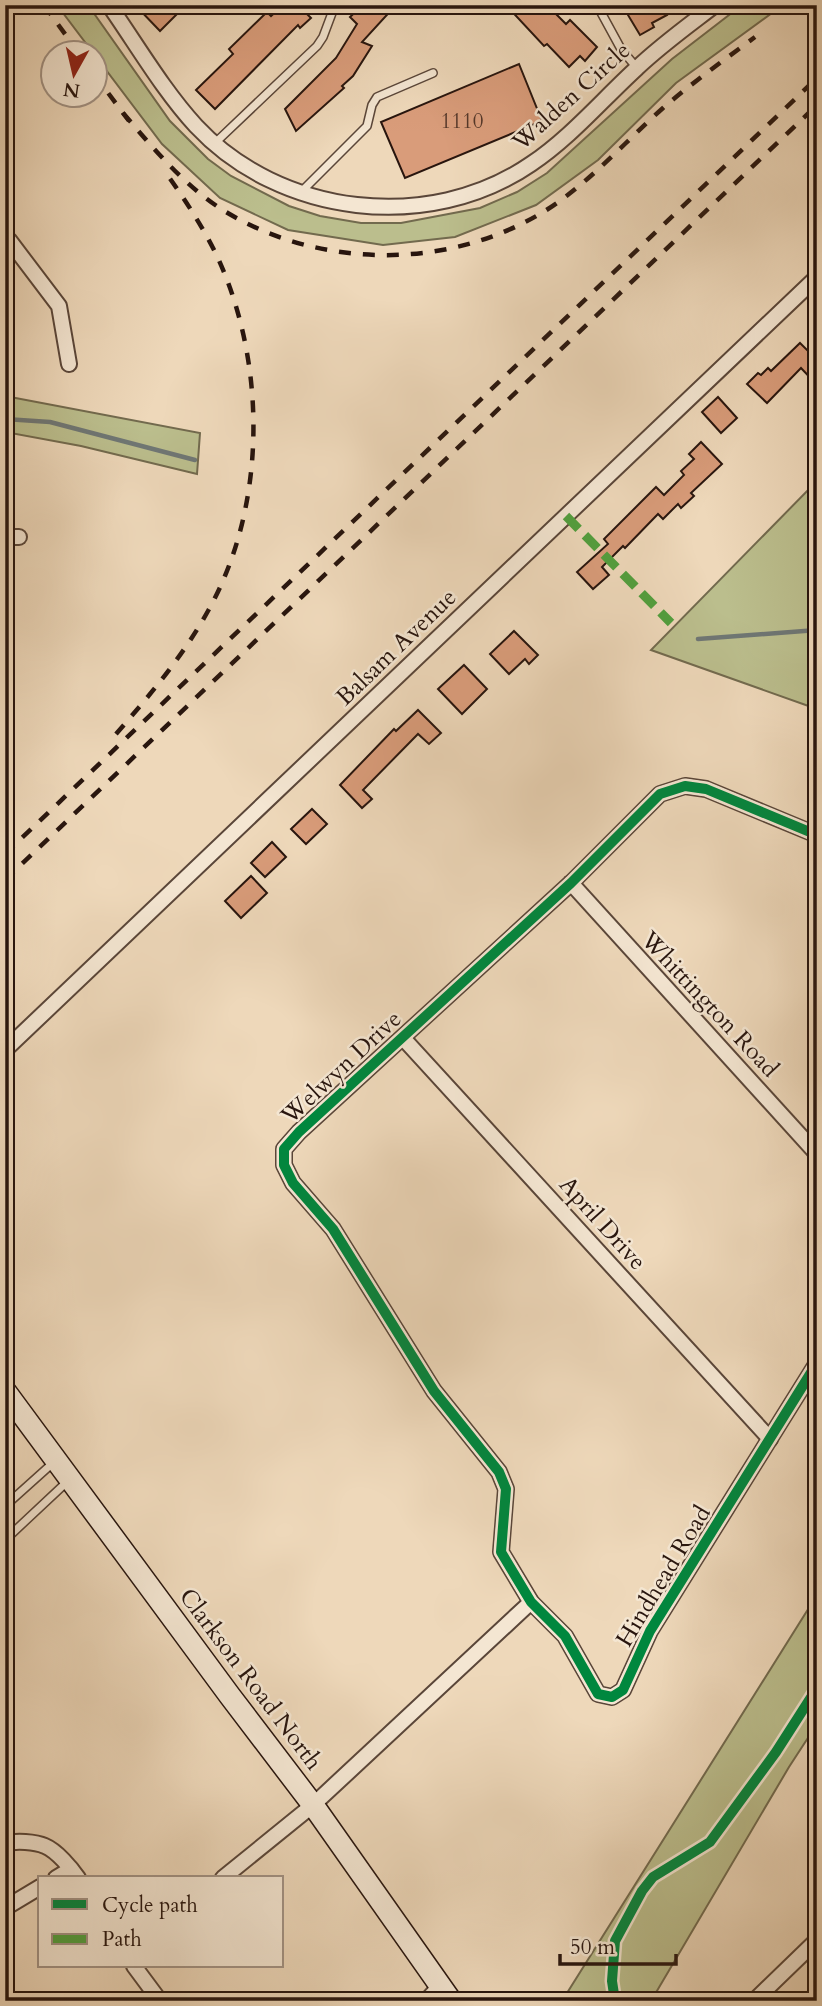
<svg xmlns="http://www.w3.org/2000/svg" width="822" height="2006" font-family="Cardo,serif">
	<rect width="100%" height="100%" fill="#eed8ba"/>
	<filter id="stains"><feTurbulence type="fractalNoise" baseFrequency=".00286" numOctaves="4"/><feColorMatrix values="0 0 0 0 .2 0 0 0 0 .09 0 0 0 0 .02 0 0 0 .5 -.17"/></filter>
	<radialGradient id="worn" r=".72"><stop offset=".6" stop-color="#630" stop-opacity="0"/><stop offset="1" stop-color="#630" stop-opacity=".3"/></radialGradient>
	<g fill="#bbbe8d" stroke="#726a4e" stroke-width="2">
		<polygon points="57,5 88,5 170,121 208,159 231,176 289,206 320,216 361,223 401,223 480,208 517,192 547,173 672,59 742,5 783,5 676,83 598,160 536,205 455,237 383,245 288,230 220,198 162,144"/>
		<polygon points="5,396 200,433 197,474 81,446 5,432"/>
		<polygon points="815,483 817,484 817,709 651,650"/>
		<polygon points="817,1595 817,1724 789,1767 651,2001 562,2001"/>
	</g>
	<g fill="none" stroke-linecap="round" stroke-linejoin="round">
		<g stroke="#6f7775" stroke-width="4.5">
			<polyline points="5,419 50,422 195,460"/>
			<polyline points="698,639 817,630"/>
		</g>
	</g>
	<g fill="#d99c7a" stroke="#28150e" stroke-width="2">
		<polygon points="135,5 186,5 160,31"/>
		<polygon points="283,5 312,5 305,12 311,18 300,28 298,25 215,109 196,90 233,54 229,49 267,12 271,16"/>
		<polygon points="363,5 396,5 362,42 372,46 353,76 342,86 344,88 296,131 285,109 336,58 357,24 350,17"/>
		<polygon points="506,5 547,5 566,24 570,20 597,47 585,61 580,56 569,67 547,44 544,46"/>
		<polygon points="622,5 662,5 667,15 652,23 654,27 640,35"/>
		<polygon points="519,64 542,121 405,178 381,122"/>
		<polygon points="800,343 808,351 817,343 817,385 801,368 767,403 747,384 758,373 761,375 768,368 771,371"/>
		<polygon points="718,397 737,418 721,433 702,412"/>
		<polygon points="701,442 722,464 691,493 694,496 681,508 678,504 663,519 658,514 625,548 623,546 602,567 609,575 593,589 577,572 608,544 604,539 656,487 664,495 684,475 681,471 694,459 689,454"/>
		<polygon points="514,631 538,655 529,664 525,659 509,674 490,654"/>
		<polygon points="464,665 487,689 462,714 438,689"/>
		<polygon points="418,710 441,733 429,744 418,734 363,790 372,799 362,808 340,785 394,729 396,731"/>
		<polygon points="312,809 327,824 306,844 291,829"/>
		<polygon points="272,842 286,857 265,877 251,863"/>
		<polygon points="251,876 267,893 241,918 225,901"/>
	</g>
	<g fill="none" stroke-linecap="round" stroke-linejoin="round">
		<defs>
			<g id="lane">
				<polyline points="597,5 621,49 637,68"/>
				<polyline points="215,143 317,46 323,37 335,5"/>
				<polyline points="301,192 367,126 372,105 377,97 433,73"/>
				<polyline points="5,1506 54,1462"/>
				<polyline points="5,1540 69,1480"/>
			</g>
			<g id="street">
				<path d="M109,5C137,45 163,90 196,126C280,216 429,234 531,164C570,138 602,100 637,68C661,45 689,25 715,5"/>
				<polyline points="5,239 9,240 59,306 69,364"/>
				<polyline points="5,537 19,537"/>
				<polyline points="817,835 706,789 685,786 660,794 571,883 299,1132 284,1149 284,1165 293,1183 333,1229 434,1391 499,1472 506,1489 501,1552 531,1602 565,1636 598,1694 612,1697 623,1690 650,1631 817,1363"/>
				<polyline points="571,883 817,1154"/>
				<polyline points="403,1038 770,1439"/>
				<polyline points="5,1050 817,277"/>
				<path d="M5,1844C15,1840 36,1842 45,1846C57,1851 71,1868 78,1878"/>
				<polyline points="56,1878 71,1869"/>
				<polyline points="223,1878 313,1805 531,1602"/>
				<polyline points="5,1908 40,1887"/>
				<polyline points="134,1966 160,2001"/>
				<polyline points="426,2001 439,1987"/>
				<polyline points="754,2001 817,1940"/>
			</g>
			<polyline id="secondary" points="5,1391 230,1696 313,1805 451,2001"/>
		</defs>
		<use href="#lane" stroke="#5a4639" stroke-width="10"/>
		<use href="#street" stroke="#5a4639" stroke-width="18"/>
		<use href="#secondary" stroke="#28150e" stroke-width="24"/>
		<use href="#lane" stroke="#f4e6d2" stroke-width="7"/>
		<use href="#street" stroke="#f4e6d2" stroke-width="14"/>
		<use href="#secondary" stroke="#f4e6d2" stroke-width="21"/>
		<g stroke="#28150e" stroke-width="4.5" stroke-dasharray="12 12" stroke-linecap="butt">
			<polyline points="44,5 78,52"/>
			<polyline points="94,74 129,121"/>
			<path d="M123,113C154,149 185,187 226,212C323,270 452,270 548,209C591,181 625,142 663,108C692,83 724,60 755,37"/>
			<path d="M116,734C150,695 183,656 208,611C267,506 267,364 217,256C202,225 183,197 164,170"/>
			<polyline points="5,854 817,78"/>
			<polyline points="5,880 817,105"/>
		</g>
		<polyline stroke="#51a03e" stroke-width="9" stroke-dasharray="18 9" stroke-linecap="butt" points="566,516 671,623"/>
		<defs>
			<g id="cycleway">
				<polyline points="817,835 706,789 685,786 660,794 571,883 299,1132 284,1149 284,1165 293,1183 333,1229 434,1391 499,1472 506,1489 501,1552 531,1602 565,1636 598,1694 612,1697 623,1690 650,1631 817,1363"/>
				<polyline points="615,2001 612,1981 615,1941 642,1891 653,1877 710,1842 776,1752 817,1688"/>
			</g>
		</defs>
		<use href="#cycleway" stroke="#f4e6d2" stroke-width="15"/>
		<use href="#cycleway" stroke="#00873e" stroke-width="10"/>
	</g>
	<g text-anchor="middle" stroke-width="5" stroke-linejoin="round" paint-order="stroke">
		<g font-size="21" fill="#543729">
			<text x="462" y="128">1110</text>
		</g>
		<g font-size="24" fill="#28150e" stroke="#f4e6d2">
			<text transform="translate(571 96) rotate(-42)" y="8">Walden Circle</text>
			<text transform="translate(396 647) rotate(-44)" y="8">Balsam Avenue</text>
			<text transform="translate(710 1004) rotate(47)" y="8">Whittington Road</text>
			<text transform="translate(341 1067) rotate(-43)" y="8">Welwyn Drive</text>
			<text transform="translate(603 1223) rotate(48)" y="8">April Drive</text>
			<text transform="translate(663 1576) rotate(-59)" y="8">Hindhead Road</text>
			<text transform="translate(251 1679) rotate(53)" y="8">Clarkson Road North</text>
		</g>
	</g>
	<rect width="822" height="2006" fill="none" stroke="#eed8ba" stroke-width="28"/>
	<rect x="7" y="7" width="808" height="1992" fill="none" stroke="#28150e" stroke-width="3.5"/>
	<rect x="14" y="14" width="794" height="1978" fill="none" stroke="#28150e" stroke-width="2"/>
	<rect x="38" y="1876" width="245" height="91" fill="#f4e6d2" stroke="#a29284" stroke-width="2"/>
	<rect x="52" y="1899" width="35" height="10" fill="#00873e" stroke="#a29284" stroke-width="2"/>
	<text x="102" y="1912" font-size="21" fill="#28150e">Cycle path</text>
	<rect x="52" y="1934" width="35" height="10" fill="#51a03e" stroke="#a29284" stroke-width="2"/>
	<text x="102" y="1946" font-size="21" fill="#28150e">Path</text>
	<g transform="translate(74 74) rotate(188)"><circle r="33" fill="#f4e6d2" stroke="#a29284" stroke-width="2"/>
	<path d="M0-5L12 26L0 18L-12 26Z" fill="#8f2418"/>
	<text y="-10" font-size="19" font-weight="bold" text-anchor="middle" fill="#28150e">N</text>
	</g>
	<path d="M560 1954v10h116v-10" fill="none" stroke="#28150e" stroke-width="3.5"/>
	<text x="570" y="1954" font-size="21" fill="#28150e" stroke="#f4e6d2" stroke-width="5" paint-order="stroke">50 m</text>
	<rect width="100%" height="100%" filter="url(#stains)"/>
	<rect width="100%" height="100%" fill="url(#worn)"/>
</svg>
